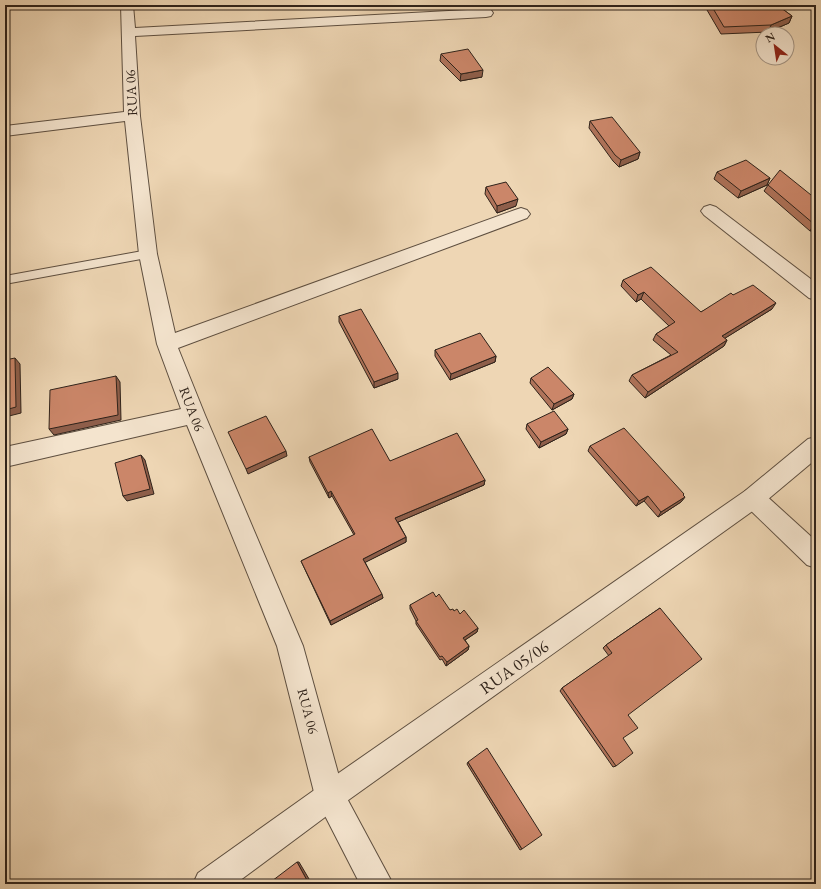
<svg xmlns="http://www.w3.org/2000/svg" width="821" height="889" font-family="'EB Garamond',serif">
	<rect width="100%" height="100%" fill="#eed6b4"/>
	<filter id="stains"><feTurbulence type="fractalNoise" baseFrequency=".005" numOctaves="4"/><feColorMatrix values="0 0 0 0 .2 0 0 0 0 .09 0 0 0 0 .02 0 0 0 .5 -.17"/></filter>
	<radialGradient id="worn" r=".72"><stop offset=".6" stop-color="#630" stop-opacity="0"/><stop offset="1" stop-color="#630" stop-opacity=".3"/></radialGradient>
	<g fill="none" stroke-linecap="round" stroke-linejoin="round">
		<defs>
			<polygon id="service" points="148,250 152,251 153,254 152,257 5,284 5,276"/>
			<g id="minor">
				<polygon points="121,5 133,5 135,28 486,9 491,10 493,13 491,16 486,17 135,36 140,116 157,254 175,333 515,210 521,208 527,210 530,214 527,218 178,348 205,415 303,646 343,791 393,884 360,884 320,806 315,796 277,646 187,425 5,467 5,447 181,409 157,344 139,254 125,121 5,136 5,126 124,112"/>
				<polygon points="710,205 716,207 816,283 816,300 809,298 704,215 701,211 704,207"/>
				<polygon points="753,488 761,491 816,541 816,568 807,565 745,505 741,498 745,491"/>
			</g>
			<polygon id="tertiary" points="816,437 816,459 761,505 340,806 235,884 193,884 198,873 320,786 745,491 808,439"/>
		</defs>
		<use href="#service" stroke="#5e4f40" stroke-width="2"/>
		<use href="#minor" stroke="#5e4f40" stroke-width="2"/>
		<use href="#tertiary" stroke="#5e4f40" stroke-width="2"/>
		<use href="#service" fill="#f4e4ce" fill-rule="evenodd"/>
		<use href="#minor" fill="#f4e4ce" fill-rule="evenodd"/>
		<use href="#tertiary" fill="#f4e4ce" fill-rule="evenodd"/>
	</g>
	<g fill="#af735a" stroke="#2e221a">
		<polygon points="709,5 777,5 792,16 789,23 768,32 721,34 707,10"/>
		<polygon points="441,54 482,77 460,81 440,61"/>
		<polygon points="590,121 640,152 638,159 619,167 613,161 589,128"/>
		<polygon points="717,172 770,178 767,185 738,198 714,179"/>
		<polygon points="768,185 816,199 816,229 810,231 764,191"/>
		<polygon points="486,187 516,206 497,213 485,194"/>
		<polygon points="623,280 701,312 733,295 772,309 725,338 727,340 724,346 645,398 629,381 632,375 671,355 653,340 656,334 669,326 641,299 636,302 621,286"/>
		<polygon points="339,316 398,379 374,388 339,322"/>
		<polygon points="435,350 496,356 495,362 450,380 435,356"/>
		<polygon points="531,378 574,394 572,399 552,410 530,383"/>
		<polygon points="527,424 568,429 566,434 539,448 526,429"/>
		<polygon points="590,446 683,495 685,497 681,502 658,517 644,501 636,506 588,451"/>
		<polygon points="309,457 390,461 485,480 484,485 398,522 406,537 406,542 365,562 383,598 331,625 301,561 354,535 332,496 329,498 310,462"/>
		<polygon points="436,597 450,610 454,611 460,614 478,628 477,632 465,640 469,646 468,650 446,666 442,659 440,660 416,624 416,621 410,609 410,605"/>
		<polygon points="660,608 628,715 616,766 613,767 560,691 562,688 609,656 603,648 606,645"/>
		<polygon points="468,762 522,849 520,850 467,764"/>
	</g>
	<g fill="#8e5e4a" stroke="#2e221a">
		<polygon points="792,16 789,23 768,32 771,25"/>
		<polygon points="483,70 482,77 460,81 461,74"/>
		<polygon points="640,152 638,159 619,167 621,160"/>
		<polygon points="770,178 767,185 738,198 741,191"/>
		<polygon points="518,199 516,206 497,213 497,206"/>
		<polygon points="816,223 816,229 810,231 814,224"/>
		<polygon points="644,292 641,299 636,302 638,295"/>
		<polygon points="776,303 772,309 719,342 722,336"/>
		<polygon points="727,340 724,346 645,398 648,392"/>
		<polygon points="496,356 495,362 450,380 451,374"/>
		<polygon points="15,358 20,364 21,413 5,417 5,410"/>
		<polygon points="398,373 398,379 374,388 374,382"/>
		<polygon points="116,376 120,382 121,420 54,435 49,429"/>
		<polygon points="574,394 572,399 552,410 554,404"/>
		<polygon points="568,429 566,434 539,448 541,442"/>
		<polygon points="286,451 287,456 248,474 246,469"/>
		<polygon points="141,455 145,460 154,494 127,501 123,496"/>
		<polygon points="485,480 484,485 396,523 395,518"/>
		<polygon points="331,491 332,496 329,498 328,493"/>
		<polygon points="648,496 644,501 636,506 639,501"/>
		<polygon points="685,497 681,502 658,517 661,512"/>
		<polygon points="406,537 406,542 364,563 363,559"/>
		<polygon points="382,594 383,598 331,625 330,621"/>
		<polygon points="478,628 477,632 462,642 463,638"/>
		<polygon points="469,646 468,650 446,666 447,662"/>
		<polygon points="297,862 299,862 312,884 309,884"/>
	</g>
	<g fill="#cb8669" stroke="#2e221a">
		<polygon points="711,5 777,5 792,16 771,25 724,27"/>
		<polygon points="468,49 483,70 461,74 441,54"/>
		<polygon points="612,117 640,152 621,160 615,155 590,121"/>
		<polygon points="746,160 770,178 741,191 717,172"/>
		<polygon points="780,170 816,199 816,223 814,224 768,185"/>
		<polygon points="506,182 518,199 497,206 486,187"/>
		<polygon points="651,267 701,312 731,293 733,295 753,285 776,303 722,336 727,340 648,392 632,375 678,352 656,334 675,322 644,292 638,295 623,280"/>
		<polygon points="361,309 398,373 374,382 339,316"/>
		<polygon points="480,333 496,356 451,374 435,350"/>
		<polygon points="15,358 16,407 5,410 5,360"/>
		<polygon points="548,367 574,394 554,404 531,378"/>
		<polygon points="116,376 118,415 49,429 50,390"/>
		<polygon points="554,411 568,429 541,442 527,424"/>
		<polygon points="266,416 286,451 246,469 228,432"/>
		<polygon points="624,428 684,494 683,495 685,497 661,512 648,496 639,501 590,446"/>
		<polygon points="372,429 390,461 457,433 485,480 395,518 406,537 363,559 382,594 330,621 301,561 355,534 331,491 328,493 309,457"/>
		<polygon points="141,455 150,489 123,496 115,463"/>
		<polygon points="433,592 436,597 439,594 450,610 453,609 454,611 457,609 460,614 464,610 478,628 463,638 469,646 447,662 442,656 440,657 416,621 418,620 410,605"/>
		<polygon points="660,608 702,659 628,715 638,728 623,738 633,753 616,766 562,688 612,653 606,645"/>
		<polygon points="487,748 542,835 522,849 468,762"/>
		<polygon points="297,862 309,884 268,884"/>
	</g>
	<g text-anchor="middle" stroke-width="3.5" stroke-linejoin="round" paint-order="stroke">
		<g font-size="14" fill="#2e221a" stroke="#f4e4ce">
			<text transform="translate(131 93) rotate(-93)" y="5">RUA 06</text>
			<text transform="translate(192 409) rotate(69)" y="5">RUA 06</text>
			<text transform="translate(308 711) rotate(75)" y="5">RUA 06</text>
		</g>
		<g font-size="17" fill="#2e221a" stroke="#f4e4ce">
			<text transform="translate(514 667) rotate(-35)" y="6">RUA 05/06</text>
		</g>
	</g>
	<rect width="821" height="889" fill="none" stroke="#eed6b4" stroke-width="20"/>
	<rect x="6" y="6" width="809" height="877" fill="none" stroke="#2e221a" stroke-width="2"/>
	<rect x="10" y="10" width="801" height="869" fill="none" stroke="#2e221a"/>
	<g transform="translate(775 46) rotate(330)"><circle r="19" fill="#f4e4ce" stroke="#a59686"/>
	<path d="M0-3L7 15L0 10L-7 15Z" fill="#8f2418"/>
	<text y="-6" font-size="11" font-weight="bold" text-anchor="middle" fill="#2e221a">N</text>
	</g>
	<rect width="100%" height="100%" filter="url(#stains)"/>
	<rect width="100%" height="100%" fill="url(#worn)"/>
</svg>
